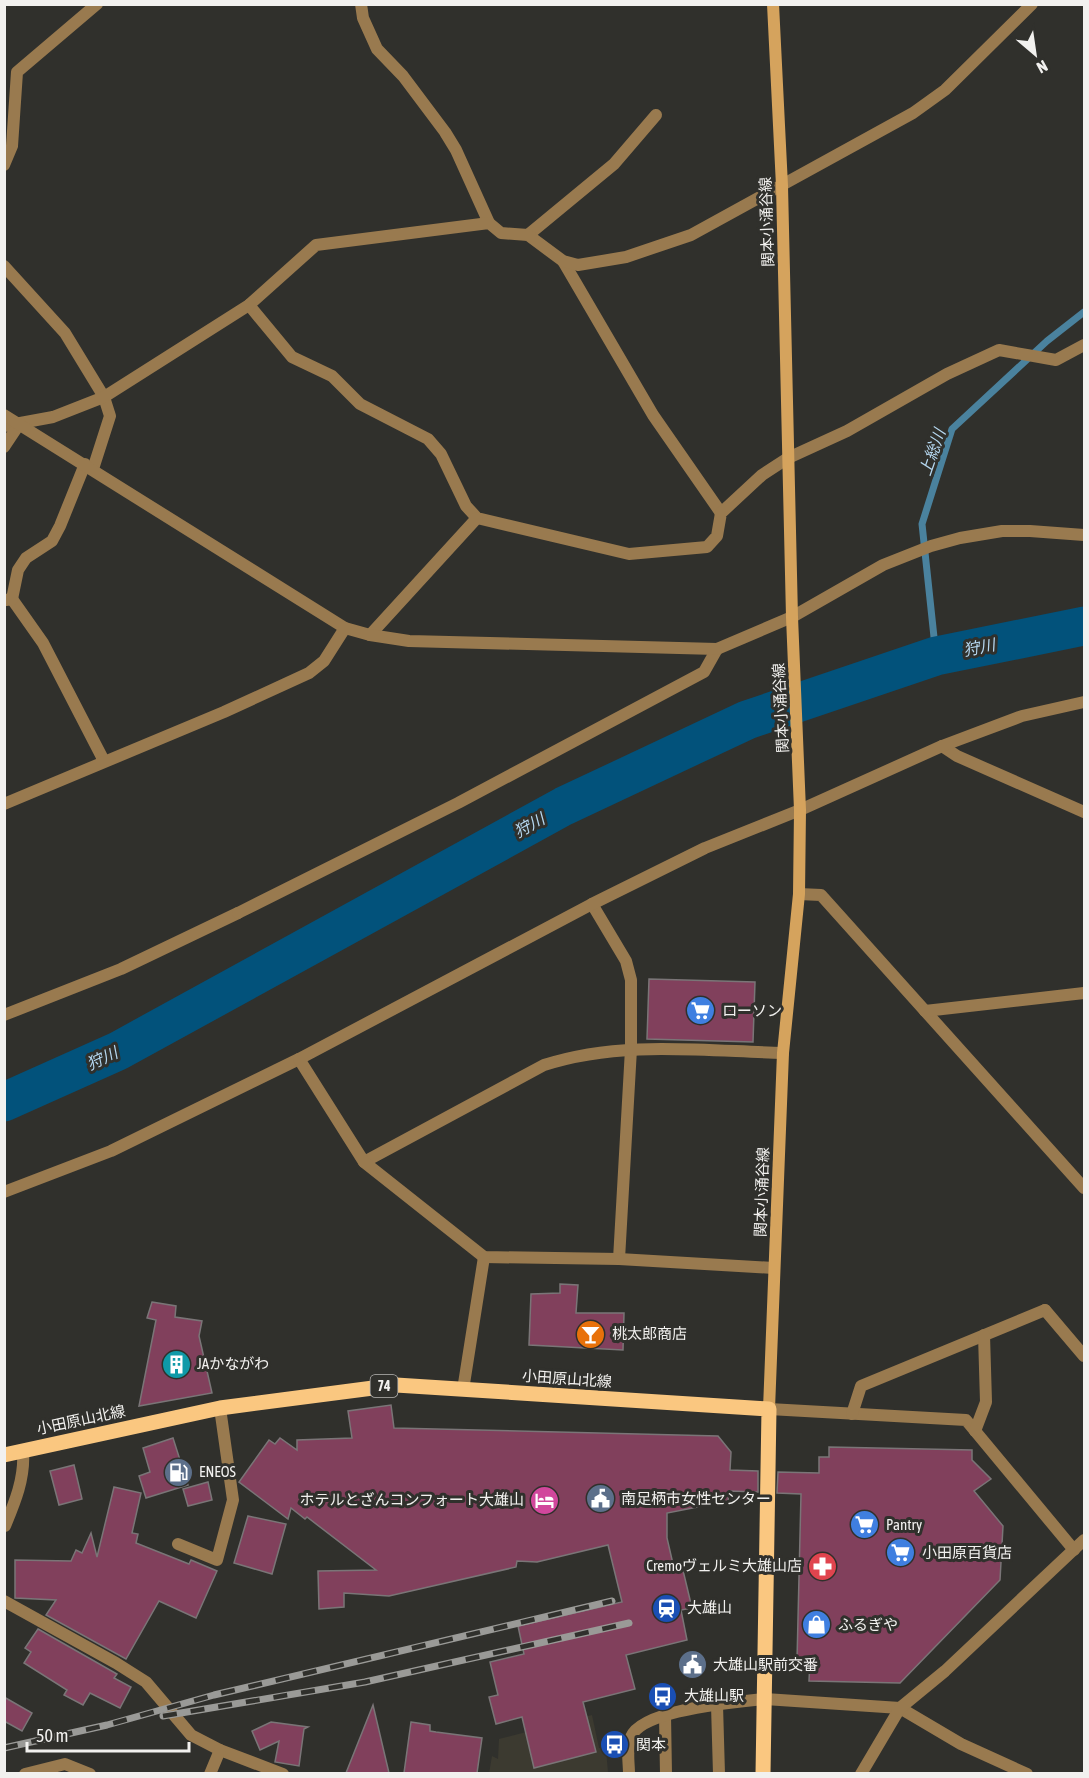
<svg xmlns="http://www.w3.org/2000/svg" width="1089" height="1778" font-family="'Asap Condensed','Noto Sans JP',sans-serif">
	<rect width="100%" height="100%" fill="#30302c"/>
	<polygon fill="#3c3a30" points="592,1715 599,1748 606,1749 608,1773 489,1774 492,1756 498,1759 499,1739"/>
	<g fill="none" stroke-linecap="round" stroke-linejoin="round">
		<polyline stroke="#4a829e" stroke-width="7" points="936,656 922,524 952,429 1047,341 1084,312"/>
		<polyline stroke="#02527b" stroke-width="39" points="4,1102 118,1051 564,806 747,720 936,656 1084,626"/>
	</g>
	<g fill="#81405c" stroke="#7a7577" stroke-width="1.5">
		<polygon points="649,979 755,982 753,1042 647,1039"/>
		<polygon points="560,1284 578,1285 576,1313 624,1313 623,1350 529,1345 531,1294 560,1293"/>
		<polygon points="152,1302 176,1306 175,1317 202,1321 199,1336 212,1393 139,1406 156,1320 147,1318"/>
		<polygon points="391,1405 394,1428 718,1436 731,1452 730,1470 758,1471 758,1492 729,1491 728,1501 667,1513 667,1538 673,1564 681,1562 692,1608 681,1610 687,1640 626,1655 635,1689 583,1702 596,1752 534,1768 522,1717 496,1724 489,1697 498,1695 490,1662 524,1654 518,1626 622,1602 608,1545 537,1562 517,1561 516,1567 389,1596 344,1593 344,1607 319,1609 318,1571 376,1570 307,1517 305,1519 291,1508 288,1519 239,1482 269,1440 275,1444 280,1438 297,1450 297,1440 352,1438 348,1411"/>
		<polygon points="173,1438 188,1485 146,1498 139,1476 150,1472 143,1448"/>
		<polygon points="829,1447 972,1450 972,1460 991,1479 974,1491 1003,1526 1000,1580 900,1683 809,1681 810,1661 797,1660 801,1494 777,1493 778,1472 819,1473 819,1457 829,1457"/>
		<polygon points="74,1465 82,1499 59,1505 50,1471"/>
		<polygon points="208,1482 212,1500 188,1506 183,1489"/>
		<polygon points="114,1487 141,1493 132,1533 138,1534 136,1543 189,1564 191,1560 217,1571 196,1618 159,1601 126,1659 46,1615 56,1600 15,1598 15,1560 71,1561 76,1550 82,1553 91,1533 97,1557"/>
		<polygon points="248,1516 286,1524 272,1574 234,1563"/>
		<polygon points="38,1629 117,1674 114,1678 131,1687 120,1708 90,1693 83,1705 64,1695 67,1690 24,1663 31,1652 25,1648"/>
		<polygon points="4,1697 32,1713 22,1731 4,1721"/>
		<polygon points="373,1705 389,1773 346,1773"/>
		<polygon points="271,1722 308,1727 304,1729 299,1766 275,1762 279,1741 260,1750 252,1731"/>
		<polygon points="411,1722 430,1725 430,1731 436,1732 482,1738 477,1773 404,1773"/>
	</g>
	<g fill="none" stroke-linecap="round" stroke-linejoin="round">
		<g stroke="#997a4f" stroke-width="12">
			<polyline points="528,235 614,164 656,115"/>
			<polyline points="942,746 957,756 1084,812"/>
			<polyline points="4,1015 121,969 238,913"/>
			<polyline points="4,1192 111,1151 299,1059"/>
			<polyline points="1045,1310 1084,1356"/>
			<path d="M5,1526C15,1502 25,1478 23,1451"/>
			<polyline points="178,1544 217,1560 233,1500 220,1408"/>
			<polyline points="717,1705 719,1774"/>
			<polyline points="665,1715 666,1774"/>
			<path d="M629,1774C629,1762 626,1748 631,1737C642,1709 737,1702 765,1699"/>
		</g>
		<g stroke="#997a4f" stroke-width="12">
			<polyline points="361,4 363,18 377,49 403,76 445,132 456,150 489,223"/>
			<polyline points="4,165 12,146 17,72 97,4"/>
			<polyline points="563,261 653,415 721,513"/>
			<polyline points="4,266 65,333 104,397 110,416 93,469"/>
			<polyline points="249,305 292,357 332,376 360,404 428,439 441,454 466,506 477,518 629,554 707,547 717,536 721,513 762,475 788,458 847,431 947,374 999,350 1056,360 1084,345"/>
			<polyline points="4,426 53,417 104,397 249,305 316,245 489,223 501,233 528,235 563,261 578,265 626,257 691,235 913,113 945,90 1032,4"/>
			<polyline points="4,447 20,423"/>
			<polyline points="12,599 43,643 104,761"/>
			<polyline points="6,600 12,599 18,570 26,558 52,541 60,526 85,464"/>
			<polyline points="370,635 477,518"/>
			<polyline points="4,804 224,712 309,673 324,661 345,628"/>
			<polyline points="799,894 821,895 1084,1188"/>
			<polyline points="592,904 626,961 631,980 631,1049 619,1259"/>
			<polyline points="238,913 458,803 704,672 717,649"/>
			<polyline points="925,1011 1084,993"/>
			<path d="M364,1162L544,1065C621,1040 704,1051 783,1053"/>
			<polyline points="773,1268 619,1259 484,1257 364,1162 299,1059 592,904 705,848 800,810 942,746 1022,716 1084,702"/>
			<polyline points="463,1390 484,1257"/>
			<polyline points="769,1409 966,1420 1074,1550"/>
			<polyline points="852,1414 861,1386 1045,1310"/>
			<polyline points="975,1431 986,1402 984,1335"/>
			<polyline points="4,1601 116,1663 146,1682 191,1735 220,1750 283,1774"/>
			<polyline points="765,1699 900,1708 961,1744 1027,1774"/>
			<polyline points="25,1774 65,1764 90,1774"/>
			<polyline points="210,1774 220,1750"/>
			<polyline points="861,1774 900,1708 945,1671 1084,1540"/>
		</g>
		<polyline stroke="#997a4f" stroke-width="12" points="4,415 345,628 370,635 409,641 717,649 792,617 883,565 931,546 960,538 1002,531 1030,531 1084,535"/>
		<polyline stroke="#d5a35d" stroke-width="12" points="769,1409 783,1053 799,894 800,810 792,617 782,186 773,4"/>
		<polyline stroke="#fac780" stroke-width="15" points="4,1455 220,1408 396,1385 769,1409 763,1774"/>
		<defs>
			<g id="rail">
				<polyline points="163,1716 365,1682 629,1623"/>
				<polyline points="4,1748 107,1725 214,1695 612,1601"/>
			</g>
		</defs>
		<use href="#rail" stroke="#9a9a97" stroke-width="7"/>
		<use href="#rail" stroke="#30302c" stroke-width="4.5" stroke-dasharray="14" stroke-linecap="butt"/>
	</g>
	<defs>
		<symbol id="supermarket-disc" viewBox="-11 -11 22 22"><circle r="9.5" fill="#3f7fe0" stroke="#30302c"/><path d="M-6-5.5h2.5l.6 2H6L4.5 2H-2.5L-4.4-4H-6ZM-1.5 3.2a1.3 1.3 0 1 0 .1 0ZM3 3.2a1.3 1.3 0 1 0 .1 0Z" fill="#fff"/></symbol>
		<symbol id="bar-disc" viewBox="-11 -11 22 22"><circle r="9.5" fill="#e8710a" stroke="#30302c"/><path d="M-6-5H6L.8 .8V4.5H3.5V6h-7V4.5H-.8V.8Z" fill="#fff"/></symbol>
		<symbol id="building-disc" viewBox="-11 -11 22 22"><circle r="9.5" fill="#0f9aa8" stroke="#30302c"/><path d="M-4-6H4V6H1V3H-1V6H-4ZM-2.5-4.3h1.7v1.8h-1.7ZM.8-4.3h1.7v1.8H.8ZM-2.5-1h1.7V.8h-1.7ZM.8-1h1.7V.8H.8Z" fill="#fff"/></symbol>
		<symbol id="fuel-disc" viewBox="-11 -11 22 22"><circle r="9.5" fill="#5c6f8a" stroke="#30302c"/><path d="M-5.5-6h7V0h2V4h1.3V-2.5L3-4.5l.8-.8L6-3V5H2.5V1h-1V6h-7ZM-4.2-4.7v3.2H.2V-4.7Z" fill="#fff"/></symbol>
		<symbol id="civic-disc" viewBox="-11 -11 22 22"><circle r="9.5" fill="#5c6f8a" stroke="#30302c"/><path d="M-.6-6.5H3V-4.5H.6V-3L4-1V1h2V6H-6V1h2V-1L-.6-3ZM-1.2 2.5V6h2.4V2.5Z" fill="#fff"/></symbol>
		<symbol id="hotel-disc" viewBox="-11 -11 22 22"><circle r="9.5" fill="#d1479c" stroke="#30302c"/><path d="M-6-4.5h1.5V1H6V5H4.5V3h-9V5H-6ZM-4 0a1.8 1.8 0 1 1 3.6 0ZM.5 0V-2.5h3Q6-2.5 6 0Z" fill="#fff"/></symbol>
		<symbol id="pharmacy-disc" viewBox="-11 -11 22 22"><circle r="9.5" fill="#e0444e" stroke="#30302c"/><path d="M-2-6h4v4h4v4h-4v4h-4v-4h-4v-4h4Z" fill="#fff"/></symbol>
		<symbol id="station-disc" viewBox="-11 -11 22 22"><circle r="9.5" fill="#1a4fb4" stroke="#30302c"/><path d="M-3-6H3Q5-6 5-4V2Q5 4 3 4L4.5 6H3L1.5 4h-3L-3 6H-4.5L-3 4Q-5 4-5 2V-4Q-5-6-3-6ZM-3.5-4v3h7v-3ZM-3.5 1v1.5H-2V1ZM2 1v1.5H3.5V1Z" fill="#fff"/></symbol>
		<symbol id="shop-disc" viewBox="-11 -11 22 22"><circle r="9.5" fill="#3f7fe0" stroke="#30302c"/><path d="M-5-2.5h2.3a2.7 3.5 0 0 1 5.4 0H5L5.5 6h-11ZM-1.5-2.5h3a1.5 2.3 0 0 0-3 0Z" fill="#fff"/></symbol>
		<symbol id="bus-disc" viewBox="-11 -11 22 22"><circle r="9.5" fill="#1a4fb4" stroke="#30302c"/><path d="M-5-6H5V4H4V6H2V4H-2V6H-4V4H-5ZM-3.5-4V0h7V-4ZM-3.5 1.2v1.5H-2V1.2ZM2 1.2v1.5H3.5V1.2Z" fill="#fff"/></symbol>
	</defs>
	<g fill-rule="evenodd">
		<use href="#supermarket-disc" x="684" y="994" width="33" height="33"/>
		<use href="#bar-disc" x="574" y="1318" width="33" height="33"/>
		<use href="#building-disc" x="160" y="1348" width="33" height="33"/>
		<use href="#fuel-disc" x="162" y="1456" width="33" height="33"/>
		<use href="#civic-disc" x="584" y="1482" width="33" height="33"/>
		<use href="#hotel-disc" x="528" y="1484" width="33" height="33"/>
		<use href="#supermarket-disc" x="848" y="1508" width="33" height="33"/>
		<use href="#supermarket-disc" x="884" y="1536" width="33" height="33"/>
		<use href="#pharmacy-disc" x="806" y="1550" width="33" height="33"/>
		<use href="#station-disc" x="650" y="1592" width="33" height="33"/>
		<use href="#shop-disc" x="800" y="1608" width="33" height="33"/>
		<use href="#civic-disc" x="676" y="1648" width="33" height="33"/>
		<use href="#bus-disc" x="646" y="1680" width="33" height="33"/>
		<use href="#bus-disc" x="598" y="1728" width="33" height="33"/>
	</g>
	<g text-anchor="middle" stroke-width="6" stroke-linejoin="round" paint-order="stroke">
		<rect fill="#30302c" stroke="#b8b7b4" stroke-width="1.5" x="370.5" y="1375" width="27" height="22" rx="4.5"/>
		<g font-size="14" font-weight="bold" fill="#f2f1ef">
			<text x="384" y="1391">74</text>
		</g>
		<g font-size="15" fill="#f2f1ef" stroke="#30302c">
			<text transform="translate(767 222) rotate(-92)" y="5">関本小涌谷線</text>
			<text transform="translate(781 708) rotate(-93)" y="5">関本小涌谷線</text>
			<text transform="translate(762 1192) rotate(-88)" y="5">関本小涌谷線</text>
			<text transform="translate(567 1379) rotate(4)" y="5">小田原山北線</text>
			<text transform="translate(81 1420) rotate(-12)" y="5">小田原山北線</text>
		</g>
		<g font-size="15" fill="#f2f1ef" stroke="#30302c" text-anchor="start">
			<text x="722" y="1016">ローソン</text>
			<text x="612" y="1339">桃太郎商店</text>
			<text x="197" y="1369">JAかながわ</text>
			<text x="199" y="1477">ENEOS</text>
			<text x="621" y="1504">南足柄市女性センター</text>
			<text x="524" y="1505" text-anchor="end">ホテルとざんコンフォート大雄山</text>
			<text x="886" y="1530">Pantry</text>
			<text x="922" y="1558">小田原百貨店</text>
			<text x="802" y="1571" text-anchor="end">Cremoヴェルミ大雄山店</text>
			<text x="687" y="1613">大雄山</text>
			<text x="838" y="1630">ふるぎや</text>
			<text x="713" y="1670">大雄山駅前交番</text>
			<text x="684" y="1701">大雄山駅</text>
			<text x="636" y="1750">関本</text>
		</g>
		<g font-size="16" font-style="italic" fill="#b6d8f1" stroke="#30302c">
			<text transform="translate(932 452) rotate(-71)" y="6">上総川</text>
			<text transform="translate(979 647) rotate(-11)" y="6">狩川</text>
			<text transform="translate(529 825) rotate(-29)" y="6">狩川</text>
			<text transform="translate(102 1058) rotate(-25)" y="6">狩川</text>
		</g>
	</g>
	<rect width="1089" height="1778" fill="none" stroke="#f2f1ef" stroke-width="12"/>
	<g transform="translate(1035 54) rotate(151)" stroke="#30302c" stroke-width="4.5" paint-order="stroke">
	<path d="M0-4.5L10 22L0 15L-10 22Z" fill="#f2f1ef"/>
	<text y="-9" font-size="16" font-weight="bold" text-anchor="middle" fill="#f2f1ef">N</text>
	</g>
	<path d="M27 1742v9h162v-9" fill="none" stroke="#f2f1ef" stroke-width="3"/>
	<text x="36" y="1742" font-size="18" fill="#f2f1ef" stroke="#30302c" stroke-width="4.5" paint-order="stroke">50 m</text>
</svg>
